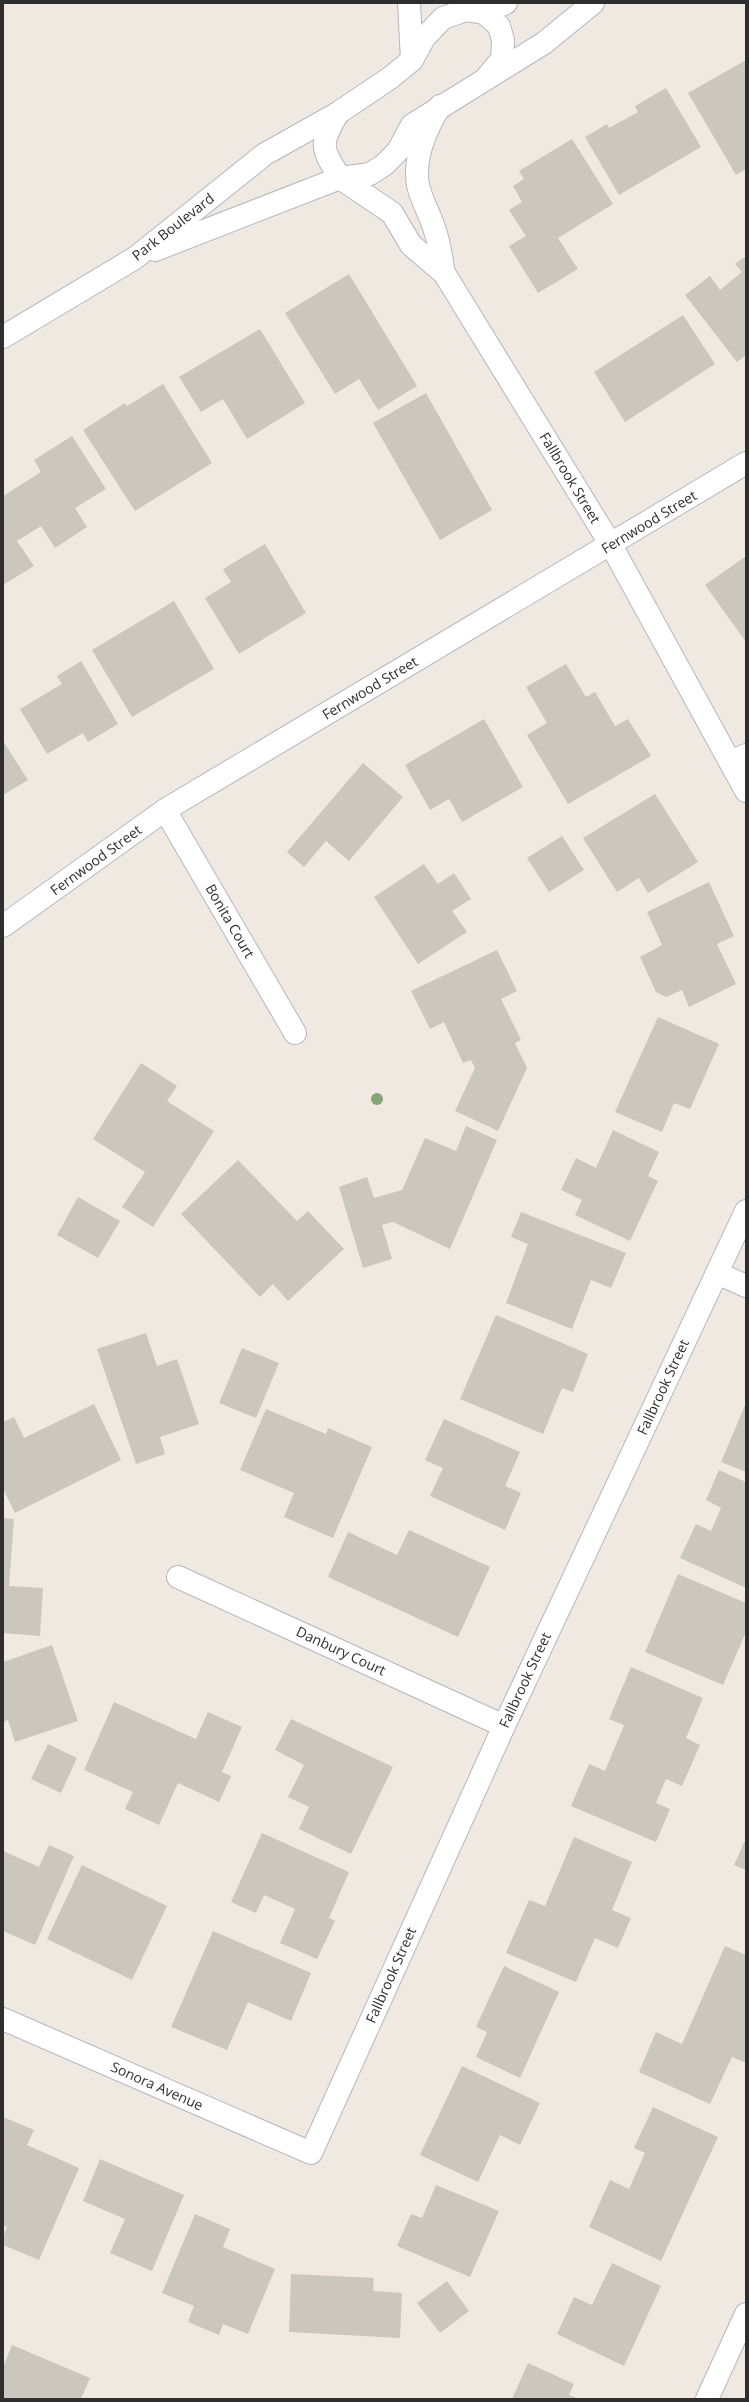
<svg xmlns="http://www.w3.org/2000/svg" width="749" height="2402" font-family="'Open Sans',sans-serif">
	<rect width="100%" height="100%" fill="#efe9e1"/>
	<g fill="#cbc7bf">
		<polygon points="746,60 746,169 736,175 688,93"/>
		<polygon points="666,88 701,147 619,195 585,137 607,124 609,128 638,112 635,106"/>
		<polygon points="572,139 613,204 558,238 578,269 538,293 509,246 526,236 509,210 522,202 513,186 524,179 519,171"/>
		<polygon points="746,256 746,355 737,362 685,295 710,276 720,290 742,272 735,264"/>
		<polygon points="349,274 417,386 378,410 359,379 335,394 285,313"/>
		<polygon points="683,315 715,364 625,422 594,372"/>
		<polygon points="260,329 305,403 247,439 223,399 201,412 179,377"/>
		<polygon points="163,384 212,463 135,511 83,430 125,403 127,406"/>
		<polygon points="426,393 492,510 440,540 373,423"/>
		<polygon points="72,436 106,489 75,508 87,527 55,548 41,526 17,541 34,566 3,585 3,496 41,472 34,460"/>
		<polygon points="265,544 306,613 239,654 205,598 231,582 223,569"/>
		<polygon points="746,556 746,642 705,585"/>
		<polygon points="174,601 214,669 132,717 92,650"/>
		<polygon points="81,661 118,724 88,742 83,733 47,754 20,709 62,684 57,676"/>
		<polygon points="566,664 586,697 595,692 615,726 628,719 651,756 568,804 527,735 547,723 526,687"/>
		<polygon points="484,719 523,787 462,822 449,799 430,810 405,765"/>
		<polygon points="3,741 28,780 3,795"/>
		<polygon points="363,763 403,797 349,861 326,841 304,867 287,852"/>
		<polygon points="655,794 698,862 648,893 639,878 617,892 583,838"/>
		<polygon points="562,836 584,870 549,892 527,858"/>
		<polygon points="424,864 438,884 454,873 471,899 452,911 467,932 418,964 374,897"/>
		<polygon points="709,882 734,936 717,944 736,984 689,1007 682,990 666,997 656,992 640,957 662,945 647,912"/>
		<polygon points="497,950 517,991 501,999 521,1040 515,1043 527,1068 498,1131 455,1111 475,1068 471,1060 463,1063 444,1022 430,1029 411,991"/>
		<polygon points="658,1017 719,1044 690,1109 674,1103 662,1132 615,1112"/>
		<polygon points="141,1063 177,1086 167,1101 214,1131 153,1227 122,1207 145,1172 93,1139"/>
		<polygon points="466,1126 497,1140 450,1249 393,1222 382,1225 392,1259 363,1268 339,1187 367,1177 374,1198 402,1190 425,1138 456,1151"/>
		<polygon points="613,1130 659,1152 648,1176 658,1181 630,1241 575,1215 582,1200 561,1190 576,1158 596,1168"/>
		<polygon points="238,1160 297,1221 308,1211 344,1249 288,1301 273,1284 260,1297 181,1214"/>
		<polygon points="78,1197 120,1221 98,1258 57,1235"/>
		<polygon points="521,1212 626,1253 611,1288 591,1280 572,1329 506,1303 528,1244 511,1237"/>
		<polygon points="496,1315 588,1354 573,1392 562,1388 543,1434 460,1399"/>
		<polygon points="146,1333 157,1366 177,1359 199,1424 160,1437 165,1454 136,1464 97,1349"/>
		<polygon points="242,1348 279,1363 256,1418 219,1403"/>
		<polygon points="746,1403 746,1472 721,1462"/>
		<polygon points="94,1404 121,1460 15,1513 3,1489 3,1422 14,1417 24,1438"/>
		<polygon points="266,1409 326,1434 328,1428 372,1447 333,1538 284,1517 294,1493 240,1470"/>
		<polygon points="444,1419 520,1452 505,1486 521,1493 505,1530 430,1496 443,1468 425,1460"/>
		<polygon points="719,1470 746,1482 746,1588 680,1558 696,1524 711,1531 721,1508 706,1500"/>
		<polygon points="3,1518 14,1519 9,1586 43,1588 40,1636 3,1633"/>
		<polygon points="409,1530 490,1567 458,1637 328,1577 348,1532 397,1555"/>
		<polygon points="678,1574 746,1603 746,1632 723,1685 645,1652"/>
		<polygon points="52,1645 78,1721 15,1742 8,1720 3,1722 3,1662"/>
		<polygon points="631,1667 703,1698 686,1738 700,1745 682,1786 666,1779 656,1803 670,1809 656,1842 571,1806 589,1764 605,1771 624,1725 609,1719"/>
		<polygon points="114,1702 196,1739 208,1712 242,1727 222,1772 231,1776 219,1802 178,1783 159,1825 125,1809 133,1792 84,1770"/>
		<polygon points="291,1719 393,1767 351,1854 299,1829 309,1807 288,1797 304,1765 275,1750"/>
		<polygon points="48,1744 77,1758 61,1793 31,1779"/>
		<polygon points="262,1833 349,1872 329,1918 335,1921 317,1959 280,1943 295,1909 264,1895 256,1913 231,1902"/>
		<polygon points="574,1837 632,1862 612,1910 631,1918 618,1948 595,1938 576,1982 506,1953 529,1900 545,1906"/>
		<polygon points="746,1838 746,1870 734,1865"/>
		<polygon points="49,1845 74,1856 35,1945 3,1931 3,1851 39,1867"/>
		<polygon points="82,1865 167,1906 132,1980 47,1939"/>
		<polygon points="213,1931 311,1973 291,2021 248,2002 227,2050 171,2027"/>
		<polygon points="725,1946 746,1955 746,2063 732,2057 710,2104 639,2072 656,2032 682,2044"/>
		<polygon points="504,1966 559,1992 520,2078 476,2057 487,2032 476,2027"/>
		<polygon points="462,2066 540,2103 520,2145 500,2135 478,2182 420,2155"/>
		<polygon points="653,2107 718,2137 661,2261 589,2227 610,2180 629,2189 645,2153 634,2148"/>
		<polygon points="3,2117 34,2130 27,2145 79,2168 39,2260 3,2245 3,2237 7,2227 3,2225"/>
		<polygon points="100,2159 184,2195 152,2271 110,2253 125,2219 83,2201"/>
		<polygon points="436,2185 499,2211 470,2277 397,2246 411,2214 422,2218"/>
		<polygon points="195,2214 230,2229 223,2247 275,2269 248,2334 223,2324 219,2335 188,2322 194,2306 162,2293"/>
		<polygon points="612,2263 661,2286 624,2366 557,2334 574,2297 592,2305"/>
		<polygon points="291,2274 374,2278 373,2291 402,2293 400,2338 289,2332"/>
		<polygon points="447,2281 469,2311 440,2333 417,2303"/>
		<polygon points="12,2345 90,2378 81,2399 3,2399 3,2367"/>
		<polygon points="528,2363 574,2384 569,2395 579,2399 512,2399"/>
	</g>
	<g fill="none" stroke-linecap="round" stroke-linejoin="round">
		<defs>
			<polyline id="service" points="730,761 746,754"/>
			<g id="minor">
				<polyline points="409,3 412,60"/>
				<path d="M440,106C426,129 413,157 418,185C421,200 431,216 435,231C440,244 441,259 444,273"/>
				<polyline points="340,178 392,213 411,245 444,273 611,545 746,791"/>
				<polyline points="165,810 295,1033"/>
				<polyline points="3,926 165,810 746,463"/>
				<polyline points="717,1273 746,1286"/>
				<polyline points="178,1577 504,1726"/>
				<polyline points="3,2019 311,2153 504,1726 746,1211"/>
				<polyline points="707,2399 746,2314"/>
			</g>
			<g id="tertiary">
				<polyline points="484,13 506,3"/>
				<path d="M338,113C319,145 321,147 340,178"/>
				<polyline points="155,250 340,178 370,174 384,165 398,151 412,125 544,43 593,3"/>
				<polyline points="3,337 135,258 265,154 338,113 390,78 412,60 424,38 443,18 466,10 484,13 499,26 503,40 502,59 487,77"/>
			</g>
		</defs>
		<use href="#service" stroke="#b4b7c1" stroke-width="22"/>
		<use href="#minor" stroke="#b4b7c1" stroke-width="24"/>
		<use href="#tertiary" stroke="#b4b7c1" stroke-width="24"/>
		<use href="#service" stroke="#fff" stroke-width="20"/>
		<use href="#minor" stroke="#fff" stroke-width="22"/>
		<use href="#tertiary" stroke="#fff" stroke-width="22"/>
	</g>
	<circle fill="#84a574" cx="377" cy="1099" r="6"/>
	<g text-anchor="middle" stroke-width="4" stroke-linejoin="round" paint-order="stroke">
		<g font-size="14" fill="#2e2e2e" stroke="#fff">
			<text transform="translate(173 227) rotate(-38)" y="5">Park Boulevard</text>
			<text transform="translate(570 478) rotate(59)" y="5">Fallbrook Street</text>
			<text transform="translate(649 522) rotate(-31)" y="5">Fernwood Street</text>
			<text transform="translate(370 688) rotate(-31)" y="5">Fernwood Street</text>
			<text transform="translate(96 860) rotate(-36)" y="5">Fernwood Street</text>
			<text transform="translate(230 921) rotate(60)" y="5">Bonita Court</text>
			<text transform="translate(663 1387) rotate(-65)" y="5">Fallbrook Street</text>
			<text transform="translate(341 1651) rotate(25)" y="5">Danbury Court</text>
			<text transform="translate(525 1680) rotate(-65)" y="5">Fallbrook Street</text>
			<text transform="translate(391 1975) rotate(-66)" y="5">Fallbrook Street</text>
			<text transform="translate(157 2086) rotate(24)" y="5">Sonora Avenue</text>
		</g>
	</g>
	<rect width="749" height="2402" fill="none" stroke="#2e2e2e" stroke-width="8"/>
</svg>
